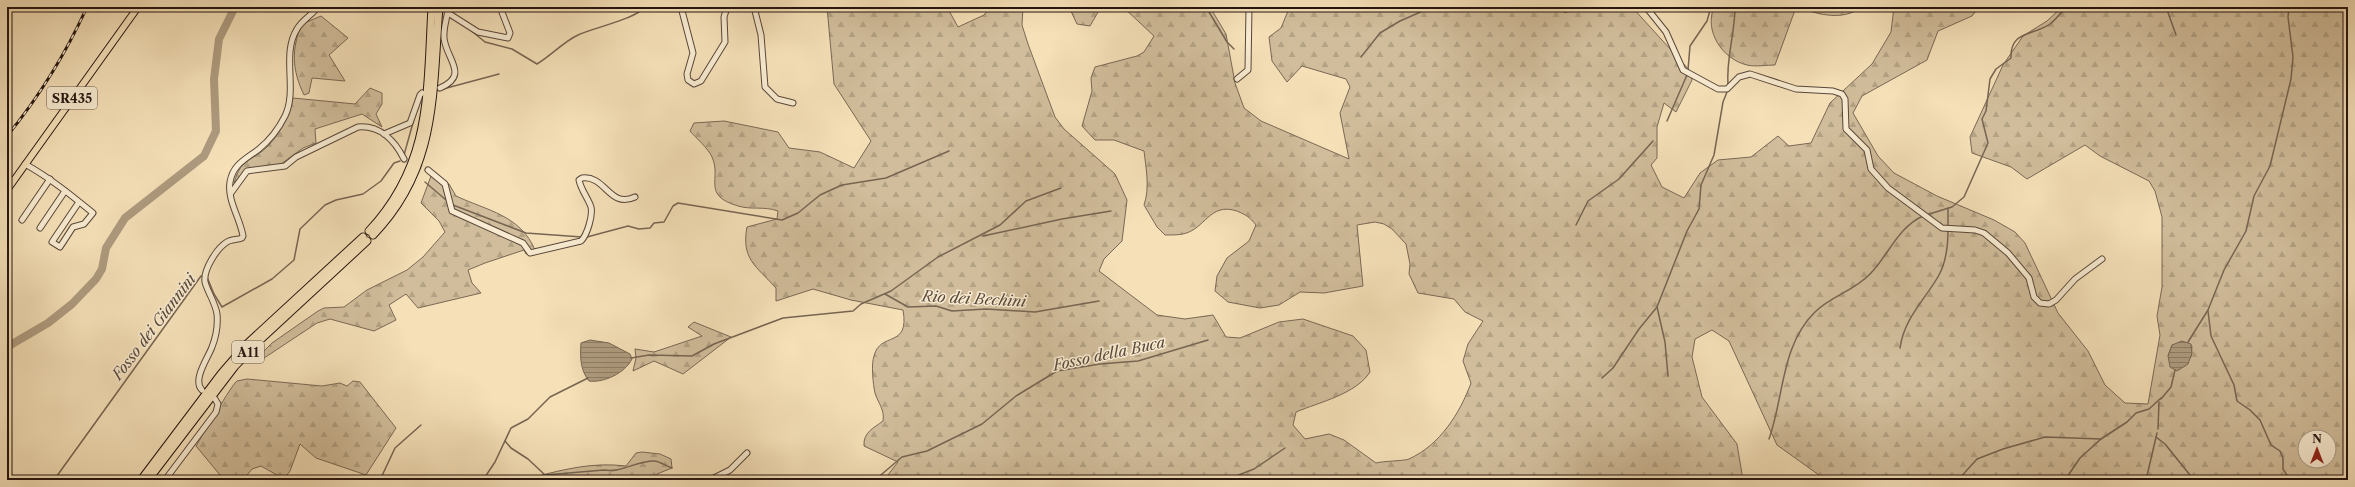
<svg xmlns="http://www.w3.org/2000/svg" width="2355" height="487" font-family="'Libre Caslon Text',serif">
	<defs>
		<pattern id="forest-firs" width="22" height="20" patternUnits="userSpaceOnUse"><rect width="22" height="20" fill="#d1bd9b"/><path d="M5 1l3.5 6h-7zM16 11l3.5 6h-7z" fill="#b3a284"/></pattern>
		<pattern id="water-rules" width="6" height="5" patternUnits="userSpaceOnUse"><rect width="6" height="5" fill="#ae9b7f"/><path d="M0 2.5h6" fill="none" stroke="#8d7d66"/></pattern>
	</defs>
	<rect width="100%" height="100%" fill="#f5e0b8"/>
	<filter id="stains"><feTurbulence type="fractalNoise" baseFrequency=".005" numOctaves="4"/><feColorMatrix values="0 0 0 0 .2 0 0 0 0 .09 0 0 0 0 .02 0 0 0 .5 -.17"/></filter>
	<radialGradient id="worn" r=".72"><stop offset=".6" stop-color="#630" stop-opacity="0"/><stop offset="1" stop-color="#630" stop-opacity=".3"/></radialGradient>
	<g fill="url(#forest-firs)" stroke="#7a6855" fill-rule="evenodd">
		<path d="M827,7H947L958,27L984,15L990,7H1023L1022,25L1028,44L1055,117L1064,129L1115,174L1127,200L1122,241L1104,259L1099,271L1157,315L1185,319L1213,315L1226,337L1240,338L1279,322L1303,319L1353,336L1366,350L1370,372C1356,394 1320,402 1296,412L1293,425L1305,439L1329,434L1344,440L1376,463C1383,461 1404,461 1409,459C1440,445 1460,413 1471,383L1463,361L1468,344L1483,321L1465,312L1454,299L1418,293L1409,274L1410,264L1406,244L1392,229L1384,224L1375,222L1357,225L1363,286L1324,293L1300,292L1279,305L1260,308L1228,302L1215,291L1217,276L1227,258L1249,241L1256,225C1250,217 1246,215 1237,211C1209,202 1206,229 1183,234C1178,235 1170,235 1165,235L1157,227L1144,205C1150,188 1146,168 1144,151L1114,140H1095L1082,126L1092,91L1091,78L1095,67L1137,56L1144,52L1154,36L1123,7H1210L1226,34L1235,83L1244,108L1261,121L1349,159L1340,113L1350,87L1346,79L1302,66L1287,82L1272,61L1269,37L1281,28L1288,11L1277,7H1555L1566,13L1573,7H1632L1691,72L1692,80L1676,112L1664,103L1657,127V158L1651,165L1662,187L1684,198L1700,173L1718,160L1751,157L1778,136L1789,146L1811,143L1830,103L1872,64L1891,32L1894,7H1979L1972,16L1938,31L1927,60L1862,96L1853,113L1878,156L1894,173L1937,196L1994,220L2015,232L2025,243L2058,313L2088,351L2105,385L2125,403L2148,404L2160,335L2157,316L2162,287V217L2155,191L2149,181L2100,156L2085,145L2027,179L2011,167L1972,153L1970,137L2003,65L2023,36L2047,21L2062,7H2348V480H1826L1777,445L1729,341L1712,330L1695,339L1692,357L1702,397L1737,444L1743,480H884L898,462L864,446C863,432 874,428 883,421C885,410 878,403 875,393C873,384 871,364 874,356C880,331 910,349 903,310L851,300L813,289L776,301V288C756,266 741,259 747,227L777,219L778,211C764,206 751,210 738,206C701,195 722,179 712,157C708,148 696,138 690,131L694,123L724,121L778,132L789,148L820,152L854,168L871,141L834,84ZM2172,345L2192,346L2191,357L2168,356ZM2305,437H2329V461H2305Z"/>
		<polygon points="1069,7 1101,7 1090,26 1077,24"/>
		<path d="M1714,7H1863C1841,21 1822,15 1799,8L1795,10L1775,65C1767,65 1755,67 1747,65C1722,59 1704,31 1714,7Z"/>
		<path d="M321,16L348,38L329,55L345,81L312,78L309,93L304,95C292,70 291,49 302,24Z"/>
		<path d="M370,88L382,93V104L376,114L382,127L362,114L315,129L316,143L303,148L281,164L246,169L234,183C242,155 253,162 269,145C282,131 288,116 293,98L355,104Z"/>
		<path d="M431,176L449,184L456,196C488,211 520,215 535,250L526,254L524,250L485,263L468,270L472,283L481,293L418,308L406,294L389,305L396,320L374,331L330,319L317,323L258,362L255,360L272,343L318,311L324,308L344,307L367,290L407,270L423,257L445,232L439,221L421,203Z"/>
		<polygon points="694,322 731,337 683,374 654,361 633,371 636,358 635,349 654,352 702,336 688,327"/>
		<path d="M247,379L322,386L340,383L347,386L353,381L360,382L396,428L366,475L316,458L300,444L290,471L284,479L261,466L252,469L243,480H227L220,475L196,446C202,436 232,384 237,381C240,380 244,380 247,379Z"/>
		<path d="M642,452L660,454L671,459L672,468L657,474L656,480H530L534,477C566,469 593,462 626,466L636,453Z"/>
	</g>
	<g fill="url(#water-rules)" stroke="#776552">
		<path d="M590,340L609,343L630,354L632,359C625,373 604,383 589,381C580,370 580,356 581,343Z"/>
		<polygon points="2182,341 2191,344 2192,353 2188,364 2177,371 2170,367 2168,356 2172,345"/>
	</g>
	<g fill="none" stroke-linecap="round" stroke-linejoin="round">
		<g stroke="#776552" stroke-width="1.5">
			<polyline points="1206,7 1227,42 1234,49"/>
			<polyline points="2166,7 2176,35"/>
			<polyline points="453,11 453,7"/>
			<path d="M468,28L485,42L512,49L537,64C552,55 563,42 578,35C592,28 637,19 644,7"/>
			<polyline points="1361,57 1380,33 1400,21 1432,7"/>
			<polyline points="1688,70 1690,46 1707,21 1711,7"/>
			<path d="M1728,85C1726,57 1735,34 1735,7"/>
			<polyline points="443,89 499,74"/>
			<polyline points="1667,121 1687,75"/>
			<polyline points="404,155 416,112"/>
			<polyline points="425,182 446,200"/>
			<polyline points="453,205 526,233 582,237"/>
			<path d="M1926,215L1952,207L1964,197L1988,143L1982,119L1986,111L1990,79L1996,69L2011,58C2010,31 2032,36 2050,24C2057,19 2061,11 2068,7"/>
			<polyline points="1576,225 1588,201 1619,179 1653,141"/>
			<polyline points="1948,227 1948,208"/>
			<polyline points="983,236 1062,219 1111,211"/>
			<polyline points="587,237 628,226 639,229 650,228 654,223 664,222 673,206 678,203 782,220 798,213 820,195 842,185 886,178 949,151"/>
			<polyline points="207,277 214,294 222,307 272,279 294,260 300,229 325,205 336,200 363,194 381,181 394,163 400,161"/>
			<polyline points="885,294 908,307 936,306 952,311 986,309 1035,312 1099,301"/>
			<polyline points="1657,307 1665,342 1668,376"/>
			<polyline points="2208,311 2211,336 2234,385 2237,401 2250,410 2260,420 2271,445 2280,451 2283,458 2283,469 2290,480"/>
			<polyline points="2188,342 2208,310 2224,270 2246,231 2254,196 2270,166 2291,79 2293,57 2288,17 2289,7"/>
			<path d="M1900,348C1904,318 1925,300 1939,275C1946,262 1948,245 1948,230"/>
			<polyline points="631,358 649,355 692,356 714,344 783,318 853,311 861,304 891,291 938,257 1000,225 1026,201 1061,188"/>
			<polyline points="1602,378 1613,368 1639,329 1657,307 1687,231 1699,209 1701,185 1714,155 1723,102 1727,92"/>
			<polyline points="2161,399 2171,387 2175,370"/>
			<polyline points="2158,429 2159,402"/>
			<polyline points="2156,437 2165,444 2194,480"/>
			<path d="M1769,439C1784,397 1781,345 1815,312C1831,296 1854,291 1870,274C1888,256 1898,227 1923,216"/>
			<path d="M505,441L511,448L528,459L545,475L604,470C621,473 636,461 654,461C660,461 665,466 672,468"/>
			<polyline points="54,480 201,276 204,276"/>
			<polyline points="380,480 395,448 421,425"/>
			<polyline points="483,480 495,462 511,428 528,419 550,397 588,378"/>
			<polyline points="875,480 902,457 927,451 982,424 1016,396 1057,371 1100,364 1138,361 1208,340"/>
			<polyline points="1226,480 1254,469 1285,448"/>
			<polyline points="1958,480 1977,459 2003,449 2045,437 2101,439"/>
			<polyline points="2065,480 2080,458 2101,439 2127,422 2136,413 2149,409 2161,398"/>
			<polyline points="2146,480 2157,433"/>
		</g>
		<polyline stroke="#ae9b7f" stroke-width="8" points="7,347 48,323 72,304 96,279 102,269 106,248 125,218 204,156 216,131 214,79 219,39 235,7"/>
		<polyline stroke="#d6c19f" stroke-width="5" stroke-dasharray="5 2.5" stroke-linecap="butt" points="404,159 428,170"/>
		<defs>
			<g id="minor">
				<polyline points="681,7 693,53 687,74 688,80 694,84 701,81 725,42 724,17 727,7"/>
				<polyline points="754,7 761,35 765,87 777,99 793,103"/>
				<polyline points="1646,7 1666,32 1683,70 1718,89 1727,89 1739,77 1750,74 1796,89 1833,91 1842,94 1845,99 1846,129 1867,150 1871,169 1888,188 1942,228 1975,230 1984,233 2008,253 2029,278 2034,297 2040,303 2049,304 2056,300 2075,279 2102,259"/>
				<polyline points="448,13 478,32 508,38 510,33 500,7"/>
				<polyline points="1237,79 1248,70 1249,7"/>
				<path d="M440,88C470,75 446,59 444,38C443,26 448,17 448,7"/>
				<polyline points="384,134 410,123 420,95 422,93"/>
				<path d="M25,164C50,178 71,195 93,213L84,224L73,227L60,247L52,242L79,202"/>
				<path d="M428,170L445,184L452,211L523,243L530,253L581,241C587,235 593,216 591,207C588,198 581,190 579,180L582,178C606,175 609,209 635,197"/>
				<path d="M231,193L247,171L285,166L296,157L358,127C380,125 395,141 404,159"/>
				<polyline points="22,220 50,179"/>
				<polyline points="40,228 65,191"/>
				<path d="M202,390C192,380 208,358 212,347C216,337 218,325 217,314C215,302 208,293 205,282C203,270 217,248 227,242C231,239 237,240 242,238L243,236C240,218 227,200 230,182C233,164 246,159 259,149C270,140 279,128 285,116C298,89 281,55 297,29C302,20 312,15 318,7"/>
				<polyline points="165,480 216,412 218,404 215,399"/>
				<polyline points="710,480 730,470 747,453"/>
			</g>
			<polyline id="major" points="7,190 138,7"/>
			<g id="highway">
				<path d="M369,231C432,164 427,93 432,7"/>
				<path d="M373,235C438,168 432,93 439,7"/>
				<polyline points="141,480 221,374 247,344 363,237"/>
				<polyline points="148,480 235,366 260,340 367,241"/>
			</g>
		</defs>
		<use href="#minor" stroke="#584739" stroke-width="7"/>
		<use href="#major" stroke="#24140f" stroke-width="8"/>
		<use href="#highway" stroke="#24140f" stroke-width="9"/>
		<use href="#minor" stroke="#f8ebd1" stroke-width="5"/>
		<use href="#major" stroke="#f5e0b8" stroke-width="6"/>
		<use href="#highway" stroke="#f5e0b8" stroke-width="7"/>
		<defs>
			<path id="rail" d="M7,136C39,97 66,53 87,7"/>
		</defs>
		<use href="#rail" stroke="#24140f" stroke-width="3"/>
		<use href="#rail" stroke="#f8ebd1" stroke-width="1.5" stroke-dasharray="4.5" stroke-linecap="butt"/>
	</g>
	<g text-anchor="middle" stroke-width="3" stroke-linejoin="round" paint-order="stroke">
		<g fill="#f8ebd1" stroke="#645449" stroke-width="1">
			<rect x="47" y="87" width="50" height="22" rx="3"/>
			<rect x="232" y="341" width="32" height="22" rx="3"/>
		</g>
		<g font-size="13" font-weight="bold" fill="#24140f">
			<text x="72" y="103">SR435</text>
			<text x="248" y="357">A11</text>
		</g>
		<g font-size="15" font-style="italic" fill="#5b4a3c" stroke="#f8ebd1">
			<text transform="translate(974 299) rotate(3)" y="5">Rio dei Bechini</text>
			<text transform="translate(154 327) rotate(-53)" y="5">Fosso dei Giannini</text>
			<text transform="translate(1109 354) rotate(-12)" y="5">Fosso della Buca</text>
		</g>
	</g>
	<rect width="2355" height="487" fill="none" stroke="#f5e0b8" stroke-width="24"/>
	<rect x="8" y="8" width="2339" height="471" fill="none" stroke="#24140f" stroke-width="2"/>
	<rect x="12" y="12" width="2331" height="463" fill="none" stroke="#24140f"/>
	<g transform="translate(2317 449)"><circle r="19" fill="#f8ebd1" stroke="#a39583"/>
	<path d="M0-3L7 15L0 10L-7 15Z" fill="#8f2418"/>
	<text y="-6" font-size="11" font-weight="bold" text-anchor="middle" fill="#24140f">N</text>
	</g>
	<rect width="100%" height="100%" filter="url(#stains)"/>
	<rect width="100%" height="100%" fill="url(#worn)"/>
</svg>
